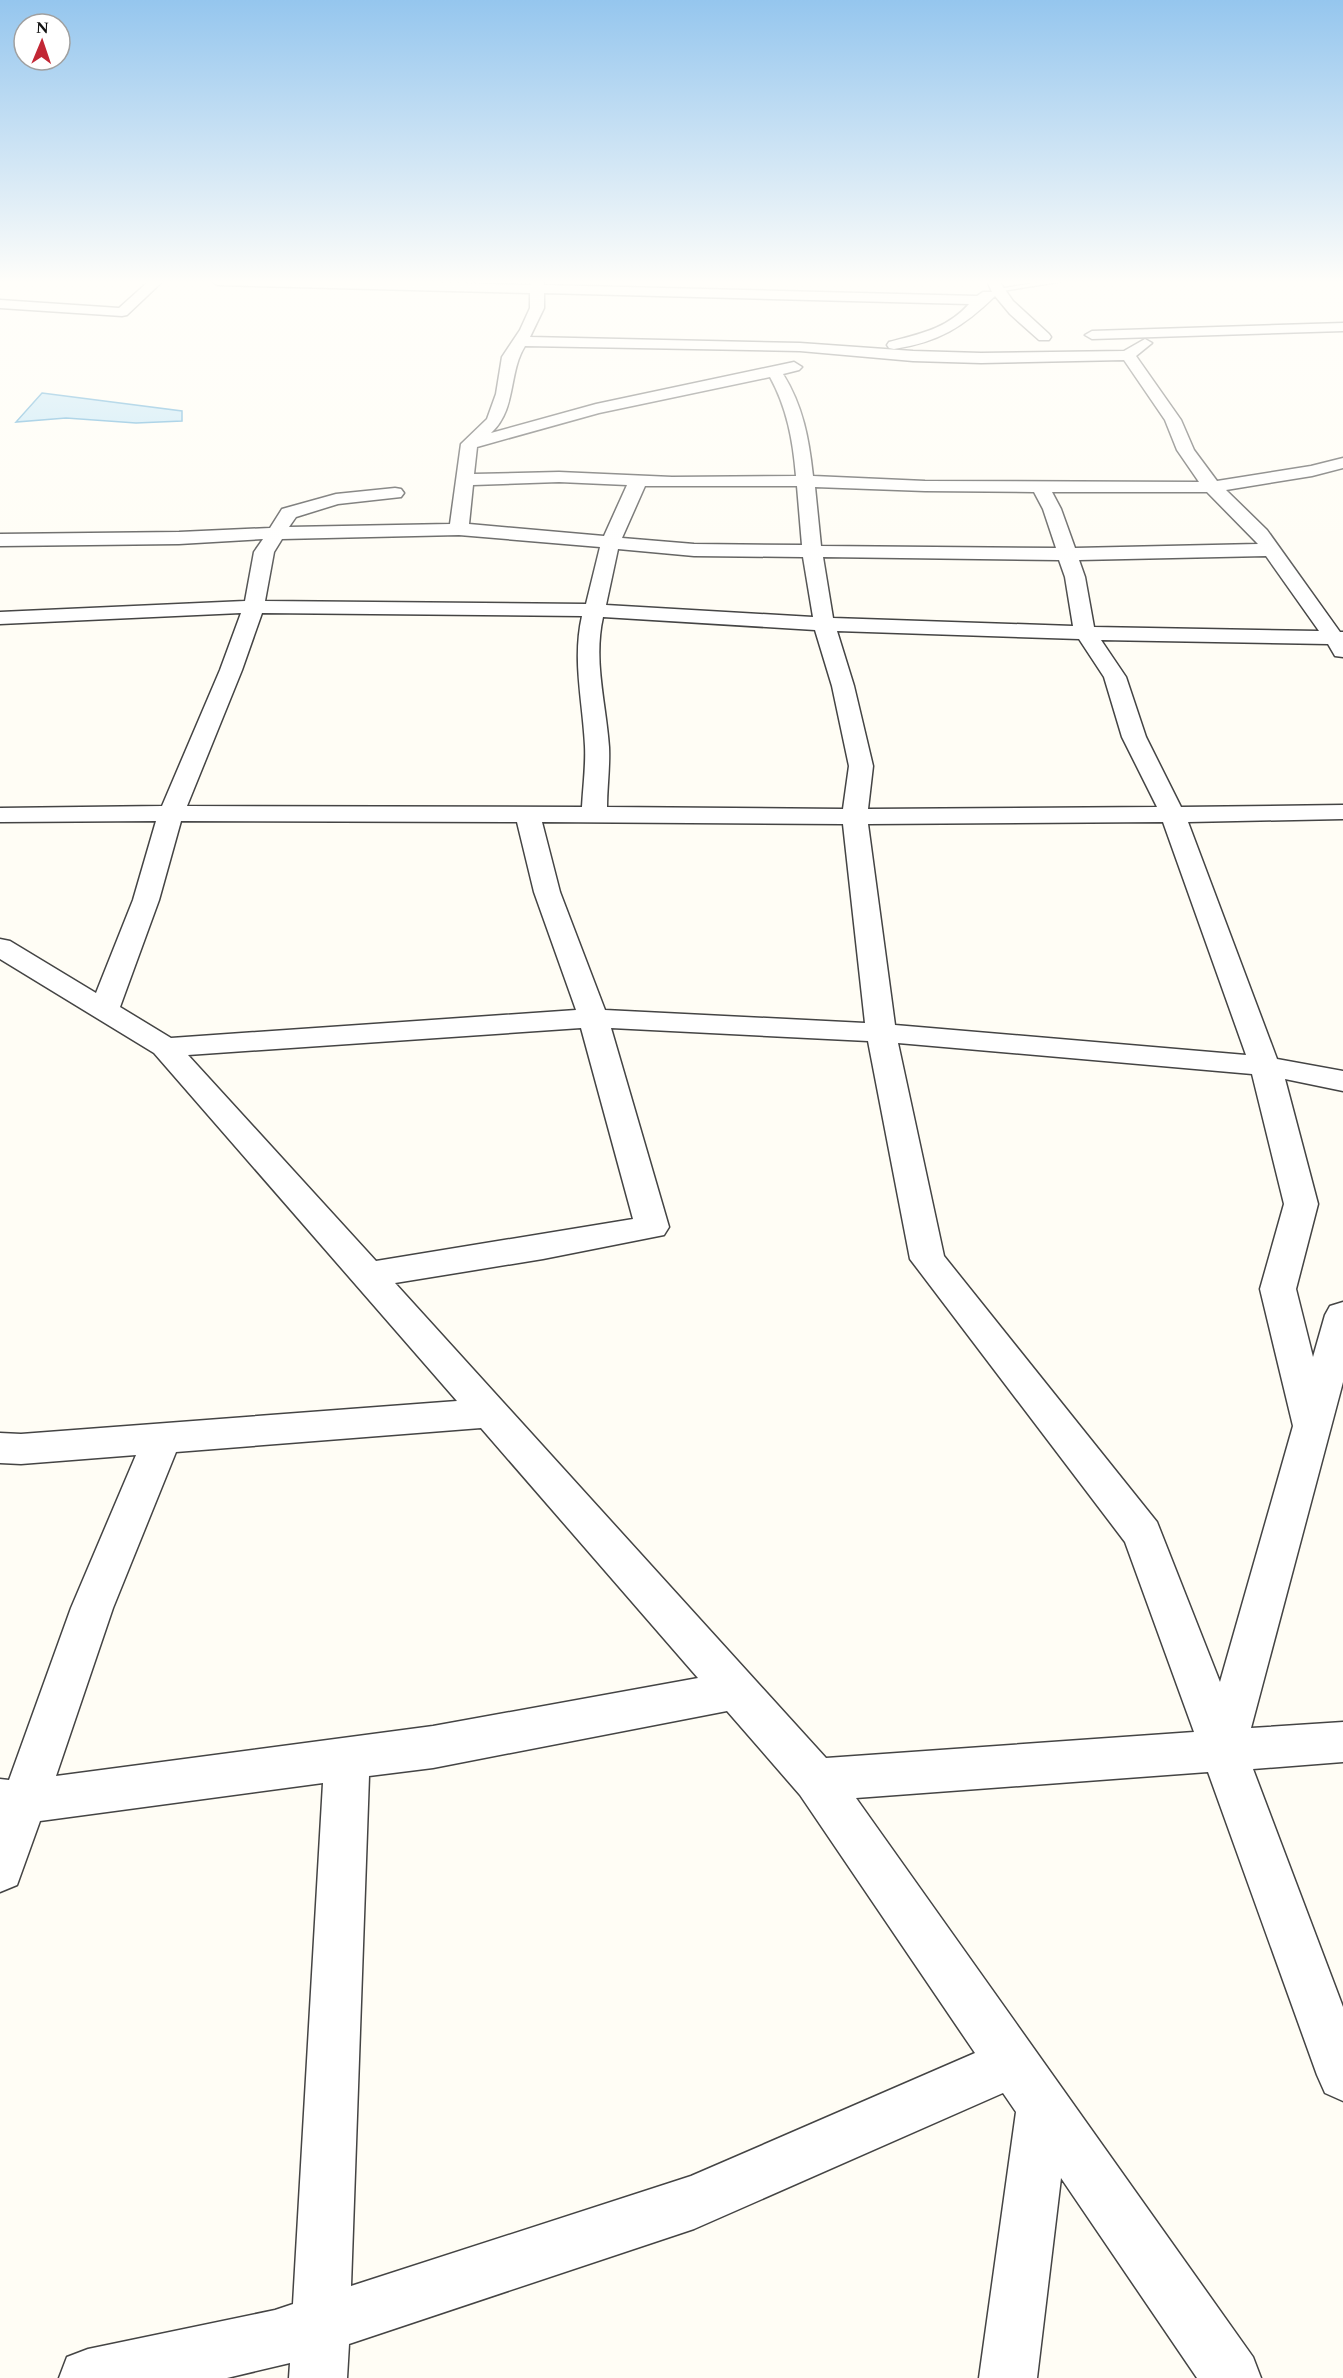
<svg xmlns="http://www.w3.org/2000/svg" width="1343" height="2378" font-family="Spectral,serif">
	<rect width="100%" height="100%" fill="#fffdf5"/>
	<polygon fill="#b9e2f6" stroke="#409bce" stroke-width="1.5" points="42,393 182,411 182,421 136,423 66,418 16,422"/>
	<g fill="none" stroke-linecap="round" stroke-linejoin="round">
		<defs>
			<polygon id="service" points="1047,281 1064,281 996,292 992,290"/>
			<g id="minor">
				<polygon points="149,281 163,281 127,315 122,316 0,308 0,300 119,308"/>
				<path d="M211,281H365L530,285L531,281H543L544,285L977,296L983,292H992L987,281H999L1013,301L1049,334L1051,337L1049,340H1039L1010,314L995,296C963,327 939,342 894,349L889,348L887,345L889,342C919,334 947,329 969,304L544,293V308L530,337L800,343L913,351L981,353L1124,351L1145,339L1152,343L1136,356L1181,420L1194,450L1217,481L1311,466L1343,458V468L1312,476L1226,490L1267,530L1340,632H1343V657L1335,656L1328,644L1101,640L1126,677L1146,737L1181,807L1343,805V819L1188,822L1277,1059L1343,1071V1091L1285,1079L1318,1204L1296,1289L1313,1357L1325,1315L1330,1306L1343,1302V1382L1251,1728L1343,1722V1762L1253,1769L1343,2007V2101L1325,2093L1317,2075L1208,1772L856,1798L1253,2357L1261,2378H1197L1061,2178L1037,2378H979L1016,2112L1003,2093L694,2229L349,2344L347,2378H289L290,2363L227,2378H59L67,2357L88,2349L275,2310L293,2304L323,1783L40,1821L17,1885L0,1892V1779L9,1780L71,1608L136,1455L21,1464L0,1463V1433L21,1434L457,1401L154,1053L0,959V939L10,941L96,993L133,900L156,821L0,822V808L162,806L220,670L241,613L0,624V612L245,601L254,552L263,539L179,544L0,546V534L179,532L270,528L282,509L336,494L395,488L401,489L404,493L401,497L338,504L296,517L289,527L450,524L461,444L487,419L496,394L502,357L520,330L530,308V293L218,285ZM525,346L800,351L913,361L981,363L1124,360L1165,420L1177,450L1199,482L925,481L813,476C809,439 803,406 783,374L799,370L802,367L794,362L596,404L491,433C517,409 508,373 525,346ZM770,377C787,408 793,440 796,476L672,477L559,472L474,474L477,447L599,413ZM559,482L627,485L604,536L469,524L473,485ZM645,486H797L802,545L694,544L622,538ZM815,487L925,491L1034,492L1043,509L1056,548L821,546ZM1052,492H1207L1258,544L1075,548L1061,509ZM459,535L600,547L586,604L265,601L274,552L282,539ZM618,549L694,556L803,557L813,617L606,605ZM1266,556L1319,631L1094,627L1085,577L1079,560ZM823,557L1059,560L1065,577L1073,626L833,618ZM262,613L582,616C572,660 583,702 585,746C586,766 583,787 582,807L187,806L242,670ZM603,617L815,630L832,686L849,766L843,809L607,807C607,787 610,767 609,747C606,703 593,661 603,617ZM837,631L1079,639L1104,677L1122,737L1157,807L868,809L873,766L854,686ZM181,821L517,822L534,892L576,1010L171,1038L120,1007L159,900ZM542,822L843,824L865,1023L605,1010L560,892ZM1163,822L1246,1055L895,1025L868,824ZM581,1028L633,1219L376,1261L188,1055ZM611,1028L868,1041L910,1259L1125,1542L1194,1732L826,1758L395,1283L543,1259L664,1235L669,1227ZM898,1043L1252,1074L1284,1204L1260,1289L1293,1426L1220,1682L1157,1522L944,1256ZM481,1428L698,1678L433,1726L56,1776L113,1608L176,1452ZM727,1711L800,1795L975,2053L691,2176L351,2286L369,1776L433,1768Z"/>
				<polygon points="1343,323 1343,331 1092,339 1085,335 1092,331"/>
			</g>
		</defs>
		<use href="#service" stroke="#444" stroke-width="3"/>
		<use href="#minor" stroke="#444" stroke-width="3"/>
		<use href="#service" fill="#fff" fill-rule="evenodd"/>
		<use href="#minor" fill="#fff" fill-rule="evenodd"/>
	</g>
	<linearGradient id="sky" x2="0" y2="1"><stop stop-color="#95c6ee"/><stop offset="0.46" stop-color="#fffefa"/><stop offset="1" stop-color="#fffefa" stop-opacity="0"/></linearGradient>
	<rect width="1343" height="614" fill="url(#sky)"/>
	<g transform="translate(42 42) rotate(2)"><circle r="28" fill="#ffffff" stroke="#a0a0a0" stroke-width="1.5"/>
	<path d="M0-4.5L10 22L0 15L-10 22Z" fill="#c22735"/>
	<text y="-9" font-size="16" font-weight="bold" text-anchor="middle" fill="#111111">N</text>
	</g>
</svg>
